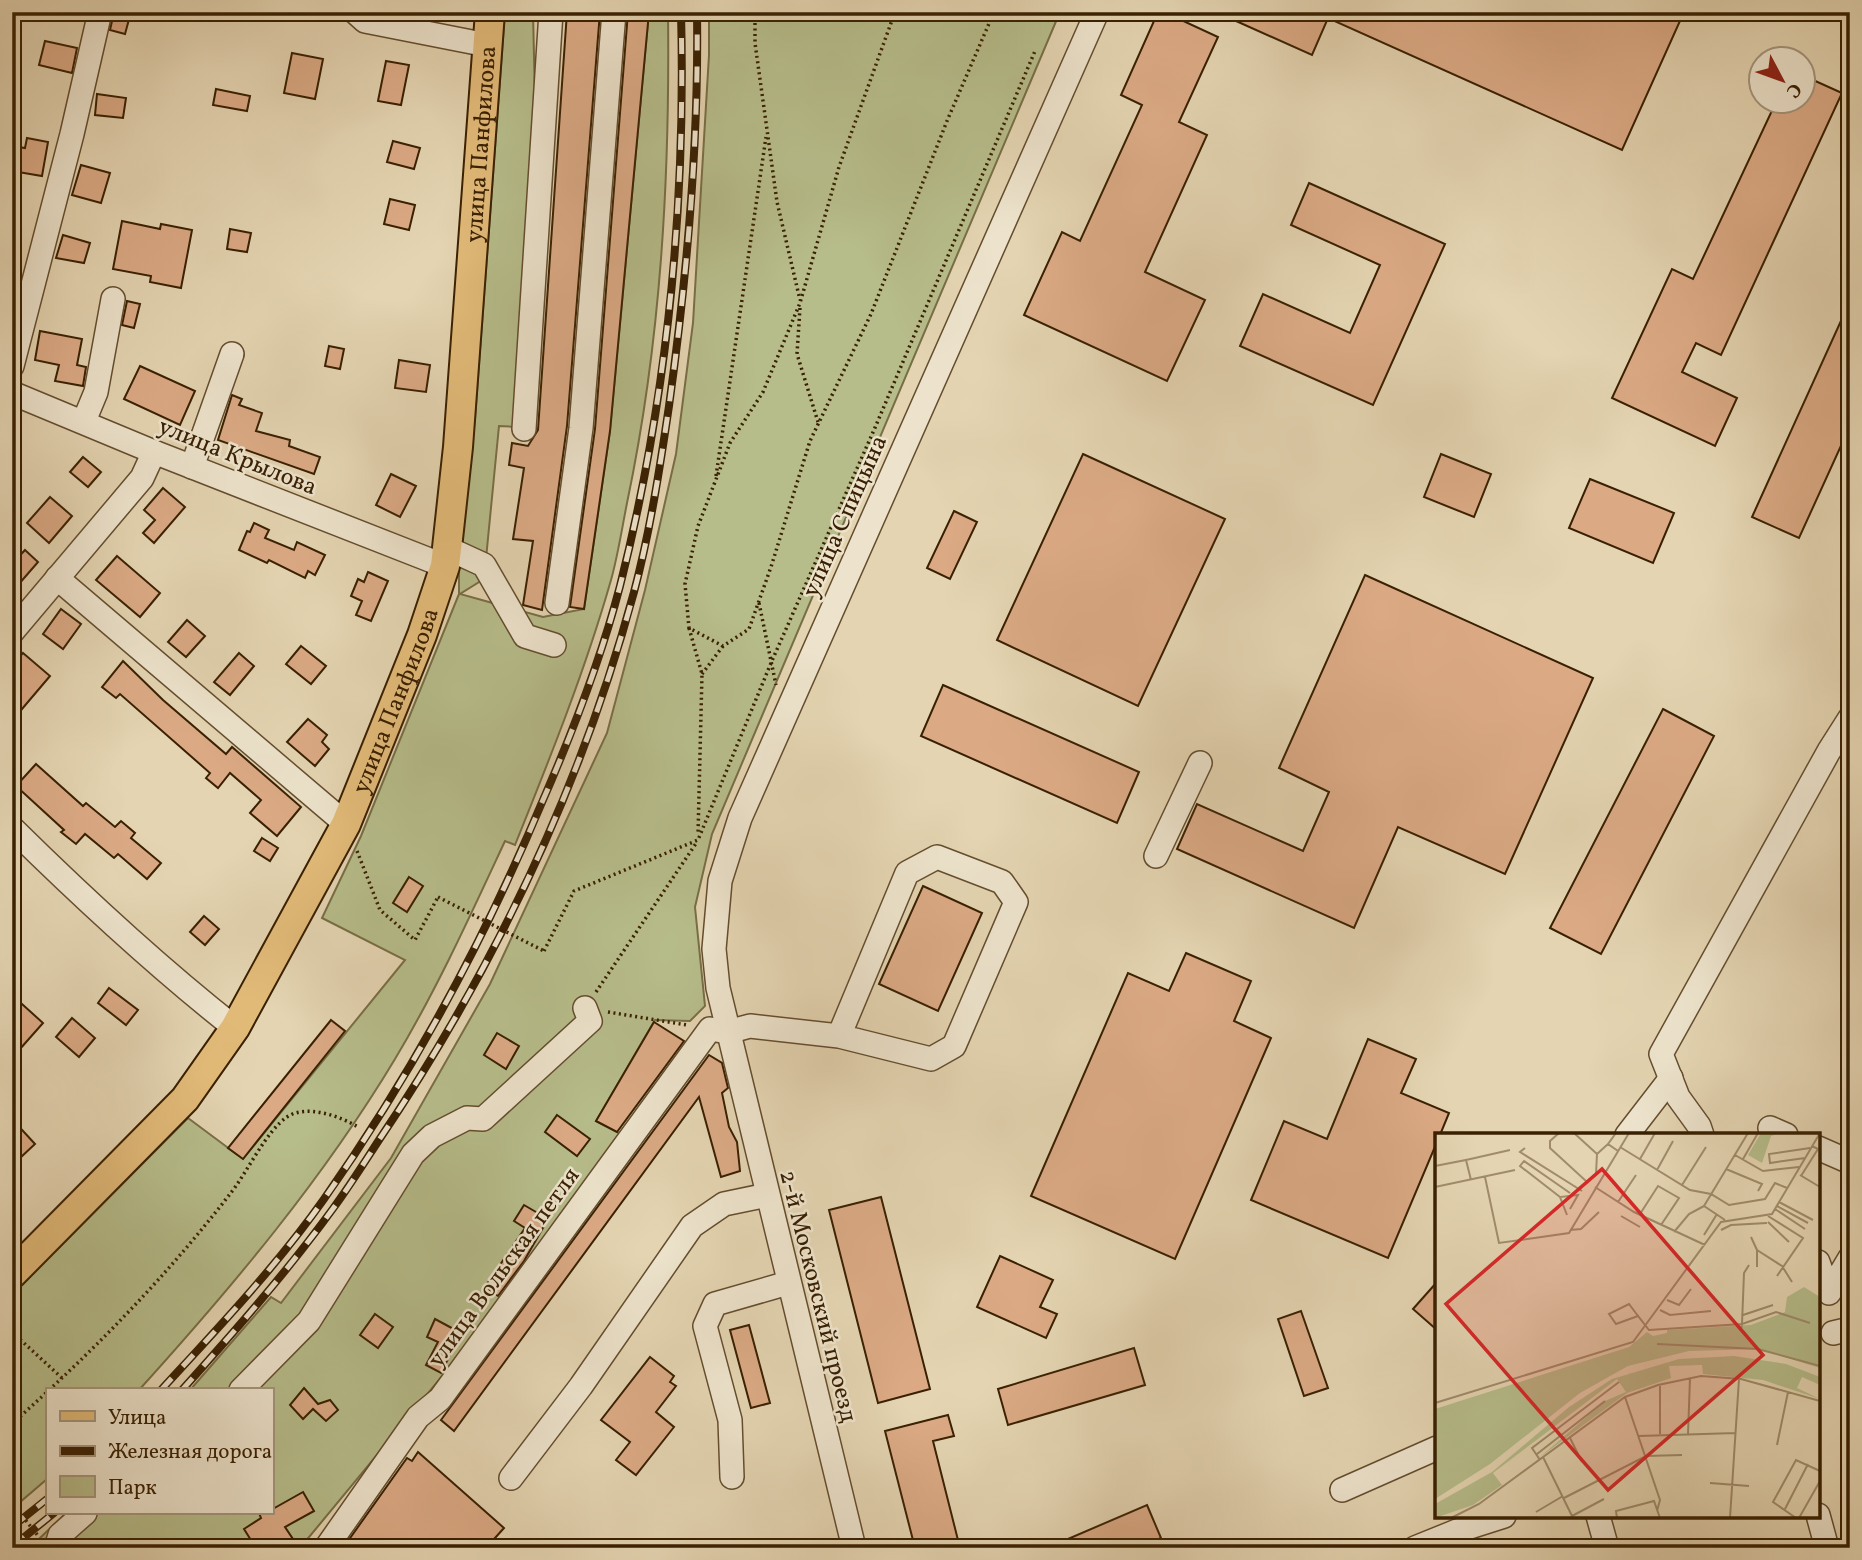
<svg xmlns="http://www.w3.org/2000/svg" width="1862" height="1560" font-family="Vollkorn,serif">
	<rect width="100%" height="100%" fill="#e4d4b1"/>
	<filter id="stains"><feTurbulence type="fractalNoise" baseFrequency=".00286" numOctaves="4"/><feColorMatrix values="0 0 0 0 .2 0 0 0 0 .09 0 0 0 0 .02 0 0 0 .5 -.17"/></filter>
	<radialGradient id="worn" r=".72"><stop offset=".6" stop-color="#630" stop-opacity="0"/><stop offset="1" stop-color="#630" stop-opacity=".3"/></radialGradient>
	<g fill="#b6bc8a" stroke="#786e46" stroke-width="2">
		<path d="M505,12H533L536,145L517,427L499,426L484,579L460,594L543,617L584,609L610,431L649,12H668C670,177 661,341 627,503C622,528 618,555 611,580C585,671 550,758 515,845L505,841C471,914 437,989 395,1059C323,1179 233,1286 139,1390H47V1479L12,1509V1295L188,1118L243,1159L405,960L322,918L361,836L459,594V557L475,419Z"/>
		<polygon points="709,12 1060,12 712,834 695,907 705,1006 690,1021 655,1020 596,1121 621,1134 487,1322 300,1548 45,1548 40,1538 66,1513 271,1513 271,1390 190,1390 271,1297 281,1303 391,1158 490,984 607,733 645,590 676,454 693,323 709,55"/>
	</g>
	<g fill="#dbaa85" stroke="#392002" stroke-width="2">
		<polygon points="114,12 131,12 125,34 110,30"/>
		<polygon points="567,12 600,12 567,426 542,610 523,605 533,541 513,539 524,468 509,465 512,443 528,446 538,430"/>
		<polygon points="628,12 649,12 610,431 584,609 570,607 595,429"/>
		<polygon points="1158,12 1164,12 1218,37 1179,122 1207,135 1145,272 1205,300 1167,381 1024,315 1062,232 1080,241 1142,105 1121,95"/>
		<polygon points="1216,12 1684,12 1622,150 1328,18 1312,55"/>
		<polygon points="45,41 77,48 72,73 39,65"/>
		<polygon points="292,53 323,59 315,99 284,93"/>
		<polygon points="386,61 409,65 401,105 378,101"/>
		<polygon points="1802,75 1842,93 1721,355 1696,343 1682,372 1737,398 1715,446 1612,398 1672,269 1693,279 1776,102 1802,102"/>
		<polygon points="216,89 250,96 247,111 213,105"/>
		<polygon points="97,94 126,98 123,118 95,115"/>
		<polygon points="27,138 48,142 42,176 12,171 12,146 25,148"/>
		<polygon points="393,141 420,148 414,169 387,162"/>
		<polygon points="81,165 110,173 101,203 72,195"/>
		<polygon points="1309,183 1445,244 1373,405 1240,346 1263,294 1350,333 1380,265 1291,225"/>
		<polygon points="390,199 415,205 409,230 384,224"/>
		<polygon points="122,221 160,229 161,224 192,230 181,288 150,282 151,276 113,269"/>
		<polygon points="230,229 251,233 247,252 227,249"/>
		<polygon points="63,235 90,243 84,263 56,258"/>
		<polygon points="127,301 140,304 134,328 122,325"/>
		<polygon points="1850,301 1850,426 1799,538 1752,517"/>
		<polygon points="40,331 82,339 77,365 86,367 83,386 55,381 59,365 35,360"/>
		<polygon points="329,346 344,349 340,369 325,366"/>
		<polygon points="399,360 430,365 426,392 395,388"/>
		<polygon points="140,366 195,391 180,425 124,399"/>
		<polygon points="232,395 242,399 239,405 262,413 256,431 290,440 289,446 320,457 314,474 218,440"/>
		<polygon points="1083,454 1225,519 1138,706 997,640"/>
		<polygon points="1441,454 1491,474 1474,517 1424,497"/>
		<polygon points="83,457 101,472 88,487 70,472"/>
		<polygon points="391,474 416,486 400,517 376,505"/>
		<polygon points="1590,479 1674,513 1653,563 1569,528"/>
		<polygon points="163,488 185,507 154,543 143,533 155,520 144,510"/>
		<polygon points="50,497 72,516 49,543 27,523"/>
		<polygon points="954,511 977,522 950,579 927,568"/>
		<polygon points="254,523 269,530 265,538 294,550 297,542 325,555 315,575 308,571 305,578 269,560 267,563 239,550 247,531 250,532"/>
		<polygon points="25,550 38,562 12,592 12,564"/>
		<polygon points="117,556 160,593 140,617 96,580"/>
		<polygon points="368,572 388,581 371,621 356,615 362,601 351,596 358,579 364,582"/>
		<polygon points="1365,575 1593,678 1505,874 1398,827 1354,928 1177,849 1197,804 1303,851 1329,792 1279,768"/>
		<polygon points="61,609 81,624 63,649 43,634"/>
		<polygon points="187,620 205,636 186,657 168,642"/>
		<polygon points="301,646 326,666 311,684 286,664"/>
		<polygon points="23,653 50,676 22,709 12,700 12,665"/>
		<polygon points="239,653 254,666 230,695 214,682"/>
		<polygon points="123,661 163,700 226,754 232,747 301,807 277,836 250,813 261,800 230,773 218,788 206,778 210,773 120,694 116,698 102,687"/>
		<polygon points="943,685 1139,772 1117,823 921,736"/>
		<polygon points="1663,709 1714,736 1601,954 1550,928"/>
		<polygon points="308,719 327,735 322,742 329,749 315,766 287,742"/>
		<polygon points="36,764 83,806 86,803 115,827 121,821 135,833 131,838 161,863 147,879 118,854 114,858 85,834 76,844 61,832 64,830 16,786"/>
		<polygon points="262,838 278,848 270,861 254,851"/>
		<polygon points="409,877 423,886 407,912 393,903"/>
		<polygon points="923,886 982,913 938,1011 879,984"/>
		<polygon points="204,916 219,929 205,945 190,932"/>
		<polygon points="1186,953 1251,981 1234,1021 1271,1038 1175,1259 1031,1196 1128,973 1169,991"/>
		<polygon points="109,988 138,1010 126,1025 98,1003"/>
		<polygon points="12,995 43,1023 12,1058"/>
		<polygon points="72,1018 95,1038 79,1057 56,1037"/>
		<polygon points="331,1020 345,1031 243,1159 228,1148"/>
		<polygon points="654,1022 684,1041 617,1132 596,1121"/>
		<polygon points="497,1033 519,1046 506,1069 484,1055"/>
		<polygon points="1368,1039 1416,1059 1401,1093 1449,1113 1440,1135 1437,1135 1437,1142 1388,1258 1251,1200 1284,1121 1327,1139"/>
		<polygon points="709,1055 722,1063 728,1088 722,1093 729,1127 737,1142 740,1171 721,1177 699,1097 454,1431 441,1420"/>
		<polygon points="557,1115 590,1139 577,1156 545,1132"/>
		<polygon points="12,1119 35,1144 20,1158 12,1150"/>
		<polygon points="881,1197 930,1389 878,1403 829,1210"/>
		<polygon points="524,1205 548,1219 524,1261 498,1296 485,1287 525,1228 514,1221"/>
		<polygon points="1000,1256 1053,1280 1040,1307 1057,1314 1046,1338 977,1307"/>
		<polygon points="1437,1282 1437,1330 1413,1309"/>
		<polygon points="1301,1311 1328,1388 1304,1396 1278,1319"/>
		<polygon points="375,1314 393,1327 378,1348 360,1335"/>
		<polygon points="435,1319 461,1333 441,1373 426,1365 438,1342 427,1337"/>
		<polygon points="749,1325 770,1403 751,1408 730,1330"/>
		<polygon points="1134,1348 1145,1385 1008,1425 998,1389"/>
		<polygon points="650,1357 674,1376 670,1382 676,1386 656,1412 674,1427 636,1475 616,1460 630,1442 601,1420"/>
		<polygon points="304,1388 318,1404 330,1400 338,1410 326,1421 313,1409 303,1419 290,1405"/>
		<polygon points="948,1415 954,1436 933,1441 960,1548 915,1548 885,1431"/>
		<polygon points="418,1452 504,1528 486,1548 343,1548 407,1458 412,1461"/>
		<polygon points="303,1492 314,1511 285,1527 299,1548 256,1548 244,1529 261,1518 259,1513 271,1513 271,1510"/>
		<polygon points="1147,1505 1161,1538 1139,1548 1047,1548"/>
	</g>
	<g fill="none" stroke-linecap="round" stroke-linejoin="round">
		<defs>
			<g id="minor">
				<polyline points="355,12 365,21 487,45"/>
				<polyline points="12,366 72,134 100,12"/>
				<polyline points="12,393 154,452 445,566"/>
				<polyline points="84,421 96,392 113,299"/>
				<polyline points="524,429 551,12"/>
				<polyline points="192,467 232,354"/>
				<polyline points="447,548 484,565 525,636 554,645"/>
				<polyline points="57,578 346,824"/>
				<polyline points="557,603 581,428 614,12"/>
				<polyline points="12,632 142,478 154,452"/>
				<path d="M12,828C84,899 155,965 235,1028"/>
				<polyline points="1156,856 1200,763"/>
				<polyline points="1770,1128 1786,1135"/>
				<polyline points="1627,1135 1671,1078"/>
				<polyline points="1702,1135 1699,1126 1678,1097 1661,1054 1829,751 1850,718"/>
				<polyline points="1818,1148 1850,1162"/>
				<polyline points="1818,1262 1829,1293 1850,1258"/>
				<polyline points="1833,1333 1850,1329"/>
				<polyline points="241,1390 309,1321 413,1154 432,1136 467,1118 483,1119 590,1021 585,1008"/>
				<polyline points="732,1477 730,1420 705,1326 715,1304 788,1283"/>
				<polyline points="511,1478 581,1386 692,1226 724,1204 767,1195"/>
				<polyline points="1342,1490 1437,1448"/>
				<polyline points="1818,1515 1827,1548"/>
				<polyline points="1598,1516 1607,1548"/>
				<polyline points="56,1548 60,1535 85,1513"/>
				<polyline points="326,1548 418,1417 440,1399 710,1029 728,1032 750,1026 839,1036 907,873 937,857 1002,882 1016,902 954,1046 931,1059 839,1036"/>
				<polyline points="854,1548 718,988 714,949 720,881 740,818 1097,12"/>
				<polyline points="1415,1548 1457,1531 1504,1516"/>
			</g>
			<g id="major">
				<path id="s1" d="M12,1274L185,1099L235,1028L346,824L422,635L445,566L447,548L458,447L490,12"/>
			</g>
		</defs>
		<use href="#minor" stroke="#644d2e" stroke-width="26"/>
		<use href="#major" stroke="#392002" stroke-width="32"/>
		<g stroke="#392002" stroke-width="3.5" stroke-dasharray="2 3.5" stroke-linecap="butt">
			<polyline points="755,12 755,43 777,202 800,300"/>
			<polyline points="895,12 839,167 800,303 763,392 730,443 698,526 685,584 689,628 723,646 749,629 771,567 810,441 871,314 947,121 994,12"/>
			<polyline points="800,308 797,354 818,422"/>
			<polyline points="716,476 766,137"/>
			<polyline points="759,603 776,685"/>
			<polyline points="689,628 702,674 698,835"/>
			<polyline points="702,674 723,646"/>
			<polyline points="357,851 380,910 415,940 438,897"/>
			<polyline points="544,951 574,891 698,840 771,663 874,430 1035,51"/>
			<polyline points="596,992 697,842"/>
			<polyline points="608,1012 687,1025"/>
			<polyline points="12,1332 62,1378"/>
			<path d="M49,1390C114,1330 176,1264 230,1194C247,1173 266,1131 287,1117C306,1104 340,1116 358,1127"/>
			<polyline points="12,1424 47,1392"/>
			<polyline points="12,1503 39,1537"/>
		</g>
		<use href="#minor" stroke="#ede3cc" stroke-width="23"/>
		<use href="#major" stroke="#e2ba78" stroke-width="28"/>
		<defs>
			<g id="rail">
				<path d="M161,1390C217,1329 276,1267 324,1199C412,1074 484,941 543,800C573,731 601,659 620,586C667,400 686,204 681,12"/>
				<path d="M182,1390C234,1332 286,1273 332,1210C349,1187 364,1163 379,1140C492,972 581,788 634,592C650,532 660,467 669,406C687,276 699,144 697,12"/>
				<polyline points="12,1527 47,1499"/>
				<polyline points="12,1547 54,1513"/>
			</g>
		</defs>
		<use href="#rail" stroke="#392002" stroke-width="8"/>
		<use href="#rail" stroke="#ede3cc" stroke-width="5" stroke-dasharray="16" stroke-linecap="butt"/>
		<polyline stroke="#392002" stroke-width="3.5" stroke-dasharray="2 3.5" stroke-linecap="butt" points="438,897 544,951"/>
	</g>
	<g text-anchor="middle" stroke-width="5" stroke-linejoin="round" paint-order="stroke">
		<g font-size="24" fill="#392002" stroke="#ede3cc">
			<text dy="8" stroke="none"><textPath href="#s1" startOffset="1265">улица Панфилова</textPath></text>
			<text transform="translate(238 456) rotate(22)" y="8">улица Крылова</text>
			<text transform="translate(844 516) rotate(-66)" y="8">улица Спицына</text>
			<text dy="8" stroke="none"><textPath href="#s1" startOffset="698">улица Панфилова</textPath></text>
			<text transform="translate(503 1267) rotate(-54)" y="8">улица Вольская петля</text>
			<text transform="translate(819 1296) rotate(76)" y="8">2-й Московский проезд</text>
		</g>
	</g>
	<g transform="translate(1435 1133)">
		<rect width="385" height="385" fill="#e4d4b1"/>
		<path d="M326,0H346L336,3L327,30L313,22ZM369,154L385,164V235L324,216L254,218L193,233L145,260L55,331L0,366V276L194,214L212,199L218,203L232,200V197L316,192L350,179L352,164ZM299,223L351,231L385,244V252L367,244L362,255L385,266L328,247L268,241L267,232L234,233L236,245L192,260L105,324L170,268L191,259L182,246L58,340L67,352L38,372L0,385V371L57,339L134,274L177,246L244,226Z" fill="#b6bc8a"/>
		<path fill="none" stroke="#a08c6b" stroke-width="2" d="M124,0L115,8V15L152,49L161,41L162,21L173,11M139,0L162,21M181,0L173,11L183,18M185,14L255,57L276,61L294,72L330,66L340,50L352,55M90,15L85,19L147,58M300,22L328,38L364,34M370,25L335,30L334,21L375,15M205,26L220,0M308,26L323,0M31,27L75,17M0,33L31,27L36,47M291,36L327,51L323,58M222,37L238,8M365,42L385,54M366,43L383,16L377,13M50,44L64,110L134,100L194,0M247,52L271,14M0,54L80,37M160,54L199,79L270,112M125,64L85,33L89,28L135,60M183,69L201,42M344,69L378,87M269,73L313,0M269,73L290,87M342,73L373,90M340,76L370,96M205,81L223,53L244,65L226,92M132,82L125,64L143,62L135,76M186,83L205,94M333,83L368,105L342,143M333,89L354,109M135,97L146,96L164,79M286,97L296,92L332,90M239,99L254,81L269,73M269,102L282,81M316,104L322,117V134M322,117L347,133L357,149M232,167L244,172L256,156M225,177L235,182L276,178M308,182L338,172M203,183L194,171L174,181L181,191L203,183L214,197L307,191L309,140L314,132M375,190L341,179L307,191L306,196L323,216L385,233M222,211L323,216M225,251V301M190,264L225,367L222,378M0,270L198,209L286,89L337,81L385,0M253,301L255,245M204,303L301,300M135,305L147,329M342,312L353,259M102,321L170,268M108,324L138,385M105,327L97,315L184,249M275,350L314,353M129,365L211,323L247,322M350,376L373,331M101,379L128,363M137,383L169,366M16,385L44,371L190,264L223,252L266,243L306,246L385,268M182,385L181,378L219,368L225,385M295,385L304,246M361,385L338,369L361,327L385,338M364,385L385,348"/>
		<path fill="#d62828" fill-opacity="0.15" stroke="#d62828" stroke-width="3.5" d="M167,36L328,222L173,357L11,171Z"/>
		<rect width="385" height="385" fill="none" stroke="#392002" stroke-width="3.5"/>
	</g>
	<rect width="1862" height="1560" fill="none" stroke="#e4d4b1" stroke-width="42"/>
	<rect x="14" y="14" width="1834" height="1532" fill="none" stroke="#392002" stroke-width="3.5"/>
	<rect x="21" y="21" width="1820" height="1518" fill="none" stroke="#392002" stroke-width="2"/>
	<rect x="46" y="1388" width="228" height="126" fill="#ede3cc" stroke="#a5957b" stroke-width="2"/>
	<rect x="60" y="1411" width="35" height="10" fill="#e2ba78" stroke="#a5957b" stroke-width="2"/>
	<text x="108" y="1424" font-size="21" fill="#392002">Улица</text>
	<rect x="60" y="1446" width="35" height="10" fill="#392002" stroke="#a5957b" stroke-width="2"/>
	<text x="108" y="1458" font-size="21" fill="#392002">Железная дорога</text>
	<rect x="60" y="1476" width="35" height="21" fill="#b6bc8a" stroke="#a5957b" stroke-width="2"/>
	<text x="108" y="1494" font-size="21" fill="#392002">Парк</text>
	<g transform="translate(1782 80) rotate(131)"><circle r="33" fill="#ede3cc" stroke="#a5957b" stroke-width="2"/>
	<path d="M0-5L12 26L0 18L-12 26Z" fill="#8f2418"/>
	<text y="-10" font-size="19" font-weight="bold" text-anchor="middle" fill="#392002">С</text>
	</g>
	<rect width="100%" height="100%" filter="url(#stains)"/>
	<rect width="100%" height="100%" fill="url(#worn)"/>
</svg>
